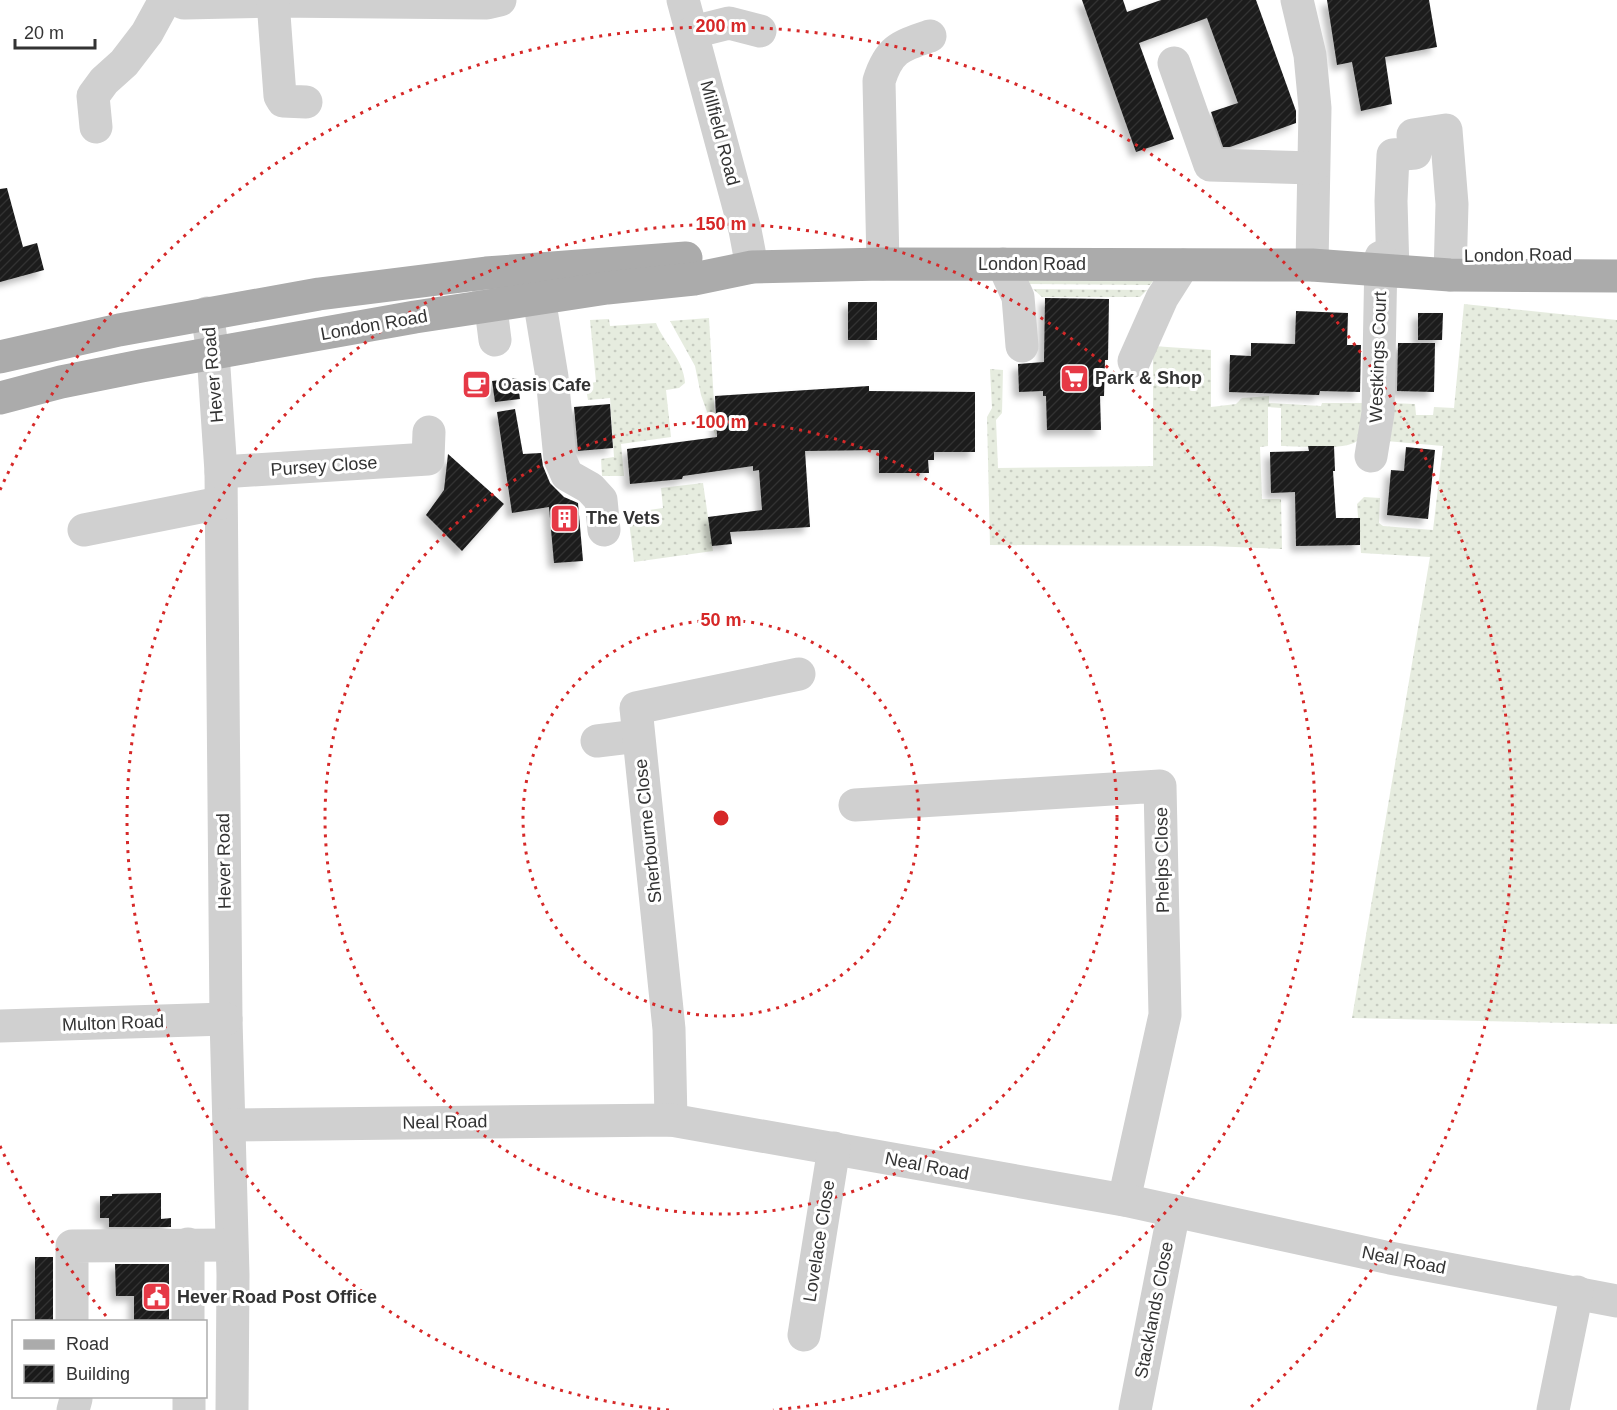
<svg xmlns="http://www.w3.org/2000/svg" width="1617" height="1410" font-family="Arial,sans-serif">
	<defs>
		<pattern id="grass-dots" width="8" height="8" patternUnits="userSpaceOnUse" patternTransform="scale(1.5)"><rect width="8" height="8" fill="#e6ecdf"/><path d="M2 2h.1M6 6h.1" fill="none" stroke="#c6cbc0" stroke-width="1.8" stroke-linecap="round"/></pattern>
		<pattern id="building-hatch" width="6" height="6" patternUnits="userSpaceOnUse" patternTransform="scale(1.5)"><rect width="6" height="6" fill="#1a1a1a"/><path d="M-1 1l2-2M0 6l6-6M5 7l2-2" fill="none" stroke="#333"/></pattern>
		<filter id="shadow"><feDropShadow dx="-5.5" dy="5.5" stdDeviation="3" flood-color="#0004"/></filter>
	</defs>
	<rect width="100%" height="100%" fill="#fff"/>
	<g fill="url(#grass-dots)">
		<polygon points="1028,279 1153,281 1150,285 1030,284"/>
		<polygon points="1033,289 1147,290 1140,297 1042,297"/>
		<polygon points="1464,304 1617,320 1617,1024 1352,1018 1430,557 1361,553 1357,504 1364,497 1380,498 1379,523 1383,526 1433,530 1443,446 1386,441 1393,403 1415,404 1416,415 1433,415 1434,407 1454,408"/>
		<polygon points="709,318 716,437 701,395 695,366 670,321"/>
		<path d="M609,319L610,326L656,323C664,343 684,360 685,383L679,388L666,390L671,437L621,444L624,476H602L601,459L614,457L610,398L588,400L585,384L596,382L590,320Z"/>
		<path d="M1153,346L1211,350V407L1236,404L1242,398L1269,396V403L1321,406L1322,403H1367L1357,441C1345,451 1298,446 1281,446V408L1268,407V446L1260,447L1262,499H1281L1282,549L1211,546L990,545L987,417L992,408L990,369L1003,370L1002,413L996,420L998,468L1153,466Z"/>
		<polygon points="703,483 713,551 634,562 628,513 663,508 661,488"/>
	</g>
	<g fill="url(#building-hatch)" filter="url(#shadow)">
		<polygon points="1082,0 1123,0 1127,12 1161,0 1256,0 1296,111 1296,123 1230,147 1223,147 1211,112 1238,103 1207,18 1139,43 1174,139 1136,152"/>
		<polygon points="1327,0 1429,0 1437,47 1385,57 1392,104 1361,111 1352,62 1337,65"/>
		<polygon points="7,188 23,247 37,243 44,270 0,282 0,189"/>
		<polygon points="1045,298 1109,299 1108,360 1105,360 1104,396 1100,396 1101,430 1047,430 1046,396 1043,396 1043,391 1019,392 1018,364 1044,362"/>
		<rect x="848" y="302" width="29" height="38"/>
		<polygon points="1296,311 1348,313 1347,345 1361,345 1360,392 1320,391 1319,395 1229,392 1230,355 1251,356 1251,343 1295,344"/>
		<polygon points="1418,313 1443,313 1442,340 1418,340"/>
		<polygon points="1398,343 1435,343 1434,392 1397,391"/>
		<polygon points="517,378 520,399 495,402 492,381"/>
		<polygon points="869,386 869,391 975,392 975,452 934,452 934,460 928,460 929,473 879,473 879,450 805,451 810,527 730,532 732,544 712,546 708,517 762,510 759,470 753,471 753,466 683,476 682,479 630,484 627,449 717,437 715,396"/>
		<polygon points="610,404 613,448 578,451 574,407"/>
		<polygon points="515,409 523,454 541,453 543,466 550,483 564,497 578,503 583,561 554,563 549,507 512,513 497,412"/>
		<polygon points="1308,446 1334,446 1335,471 1333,471 1336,518 1360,518 1360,545 1296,546 1295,492 1271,493 1270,452 1309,451"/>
		<polygon points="1406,447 1435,450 1428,519 1387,515 1391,470 1404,471"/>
		<polygon points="448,454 504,504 462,551 426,515 444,490"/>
		<polygon points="161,1193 161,1219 171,1218 171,1227 109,1227 109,1218 100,1218 100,1196 112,1196 112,1194"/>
		<rect x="35" y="1257" width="18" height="65"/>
		<polygon points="115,1264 169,1264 169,1322 134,1322 134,1296 116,1296"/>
	</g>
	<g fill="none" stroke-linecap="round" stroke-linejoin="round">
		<g stroke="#d0d0d0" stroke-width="33">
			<polyline points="177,0 184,3 273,1 487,3 500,0"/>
			<polyline points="683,0 745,230 752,267"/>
			<polyline points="1297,0 1310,55 1315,108 1312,265"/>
			<polyline points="273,1 280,96 283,101 306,102"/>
			<polyline points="693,32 729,23 760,31"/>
			<polyline points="1174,63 1210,165 1313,168"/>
			<polyline points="96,127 93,96 104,81 124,63 147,33 165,0"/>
			<path d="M883,264L879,81C889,49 900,46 930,36"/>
			<polyline points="1003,264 1018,297 1022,346"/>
			<polyline points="538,271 539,298 552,377 560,459 567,475 590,488 601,500 604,530"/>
			<polyline points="1393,272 1391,201 1393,155 1415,153 1413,135 1446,130 1452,204 1450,275"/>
			<polyline points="487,277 495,340"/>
			<polyline points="207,313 213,353 221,472 226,1019 233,1275 232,1410"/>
			<polyline points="1134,361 1162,298 1183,265"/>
			<polyline points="1371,456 1378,413 1381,257"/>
			<polyline points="221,472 428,459 429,432"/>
			<polyline points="84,530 220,503"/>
			<polyline points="597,741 638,736"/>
			<polyline points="855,805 1160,786 1165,1015 1124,1200"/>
			<polyline points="0,1026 226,1019"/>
			<polyline points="671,1120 669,1029 636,708 799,674"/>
			<polyline points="229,1125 671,1120 1124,1200 1390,1258 1617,1301"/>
			<polyline points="188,1244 188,1322"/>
			<polyline points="72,1322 72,1246 231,1245"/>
			<polyline points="804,1335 834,1148"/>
			<polyline points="189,1396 189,1410"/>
			<polyline points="73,1410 76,1399"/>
			<polyline points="1135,1410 1174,1211"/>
			<polyline points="1553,1410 1577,1292"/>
		</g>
		<g stroke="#ababab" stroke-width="33">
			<polyline points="0,357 119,330 319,294 486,273 686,258"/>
			<polyline points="0,398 61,382 141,366 415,317 607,288 694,279 752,267 883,264 1312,265 1450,275 1617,276"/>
		</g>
	</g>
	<g fill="none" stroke="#d62828" stroke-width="3" stroke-dasharray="3 6">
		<circle cx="721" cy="818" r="198"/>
		<circle cx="721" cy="818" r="396"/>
		<path d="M669 1410A594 594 0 1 1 773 1410"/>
		<path d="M106 1316A792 792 0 0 1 0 1146M0 490A792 792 0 1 1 1251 1407"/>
	</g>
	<defs>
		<symbol id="supermarket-square" viewBox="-11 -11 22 22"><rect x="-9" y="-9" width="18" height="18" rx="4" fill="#e63946" stroke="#fff"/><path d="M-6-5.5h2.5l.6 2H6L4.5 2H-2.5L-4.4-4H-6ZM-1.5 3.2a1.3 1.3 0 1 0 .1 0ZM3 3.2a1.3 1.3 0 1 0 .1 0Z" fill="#fff"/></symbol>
		<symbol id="cafe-square" viewBox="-11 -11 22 22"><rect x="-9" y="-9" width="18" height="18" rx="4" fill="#e63946" stroke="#fff"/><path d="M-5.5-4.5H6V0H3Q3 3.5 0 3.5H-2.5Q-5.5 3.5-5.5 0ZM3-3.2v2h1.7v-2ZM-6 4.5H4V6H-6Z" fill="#fff"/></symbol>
		<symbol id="building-square" viewBox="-11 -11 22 22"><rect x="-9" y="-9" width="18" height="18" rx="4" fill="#e63946" stroke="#fff"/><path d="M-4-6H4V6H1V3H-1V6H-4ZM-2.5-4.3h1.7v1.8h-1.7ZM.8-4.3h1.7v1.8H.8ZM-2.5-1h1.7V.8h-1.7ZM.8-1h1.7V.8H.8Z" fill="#fff"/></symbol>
		<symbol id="civic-square" viewBox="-11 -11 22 22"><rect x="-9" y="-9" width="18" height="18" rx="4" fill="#e63946" stroke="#fff"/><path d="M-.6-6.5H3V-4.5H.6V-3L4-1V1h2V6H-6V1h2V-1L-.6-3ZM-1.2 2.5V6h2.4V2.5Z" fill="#fff"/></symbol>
	</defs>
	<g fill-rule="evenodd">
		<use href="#supermarket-square" x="1058" y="362" width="33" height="33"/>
		<use href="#cafe-square" x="460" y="368" width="33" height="33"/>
		<use href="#building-square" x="548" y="502" width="33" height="33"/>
		<use href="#civic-square" x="140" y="1280" width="33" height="33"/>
	</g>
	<g text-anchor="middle" stroke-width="6" stroke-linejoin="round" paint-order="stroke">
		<g font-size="18" fill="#333" stroke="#fff">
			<text transform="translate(720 133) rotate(75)" y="6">Millfield Road</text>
			<text transform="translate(1518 255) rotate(-1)" y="6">London Road</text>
			<text x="1032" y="270">London Road</text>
			<text transform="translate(374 325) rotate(-10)" y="6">London Road</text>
			<text transform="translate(1378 357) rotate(-88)" y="6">Westkings Court</text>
			<text transform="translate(213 375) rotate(-95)" y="6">Hever Road</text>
			<text transform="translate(324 466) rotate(-4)" y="6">Pursey Close</text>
			<text transform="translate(648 831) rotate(-96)" y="6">Sherbourne Close</text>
			<text transform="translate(1162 860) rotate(-91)" y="6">Phelps Close</text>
			<text transform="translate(224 861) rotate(-91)" y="6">Hever Road</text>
			<text transform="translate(113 1023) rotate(-2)" y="6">Multon Road</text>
			<text transform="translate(445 1122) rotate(-1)" y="6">Neal Road</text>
			<text transform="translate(927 1166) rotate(11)" y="6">Neal Road</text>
			<text transform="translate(819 1241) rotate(-81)" y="6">Lovelace Close</text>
			<text transform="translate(1404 1260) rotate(11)" y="6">Neal Road</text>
			<text transform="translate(1154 1310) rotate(-79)" y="6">Stacklands Close</text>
		</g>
		<g font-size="18" font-weight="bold" fill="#333" stroke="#fff" text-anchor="start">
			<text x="1095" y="384">Park &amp; Shop</text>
			<text x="498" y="391">Oasis Cafe</text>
			<text x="586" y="524">The Vets</text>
			<text x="177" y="1303">Hever Road Post Office</text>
		</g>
	</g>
	<circle cx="721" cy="818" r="9" fill="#d62828" stroke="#fff" stroke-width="3"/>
	<g font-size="18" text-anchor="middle" font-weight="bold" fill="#d62828" stroke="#fff" stroke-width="6" stroke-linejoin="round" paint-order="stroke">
		<text x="721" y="32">200 m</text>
		<text x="721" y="230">150 m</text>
		<text x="721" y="428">100 m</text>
		<text x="721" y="626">50 m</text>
	</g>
	<rect x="12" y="1320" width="195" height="78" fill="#ffffff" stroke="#adadad" stroke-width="1.5"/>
	<rect x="24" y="1340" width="30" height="9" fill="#ababab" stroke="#adadad" stroke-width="1.5"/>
	<text x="66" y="1350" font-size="18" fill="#333333">Road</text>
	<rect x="24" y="1365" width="30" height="18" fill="url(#building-hatch)" stroke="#adadad" stroke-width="1.5"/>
	<text x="66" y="1380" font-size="18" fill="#333333">Building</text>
	<path d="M15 39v9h80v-9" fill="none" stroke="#333333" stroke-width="3"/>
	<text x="24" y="39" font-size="18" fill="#333333" stroke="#ffffff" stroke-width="4.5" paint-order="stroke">20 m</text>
</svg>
